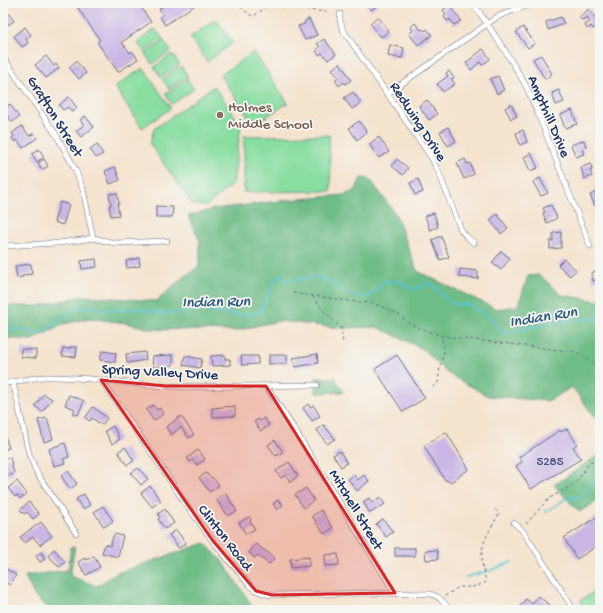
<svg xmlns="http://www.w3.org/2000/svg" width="603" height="613" font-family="'Gochi Hand',sans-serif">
	<rect width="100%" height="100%" fill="#f6f6f2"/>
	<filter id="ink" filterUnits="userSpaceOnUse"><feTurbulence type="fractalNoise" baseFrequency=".025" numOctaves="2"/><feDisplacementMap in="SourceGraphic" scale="8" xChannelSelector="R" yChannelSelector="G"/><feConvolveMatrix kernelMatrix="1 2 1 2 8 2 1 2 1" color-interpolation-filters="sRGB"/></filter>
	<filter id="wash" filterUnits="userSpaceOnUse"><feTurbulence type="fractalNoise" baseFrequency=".012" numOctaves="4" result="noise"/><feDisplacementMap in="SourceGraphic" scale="16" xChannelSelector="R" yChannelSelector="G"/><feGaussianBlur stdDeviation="0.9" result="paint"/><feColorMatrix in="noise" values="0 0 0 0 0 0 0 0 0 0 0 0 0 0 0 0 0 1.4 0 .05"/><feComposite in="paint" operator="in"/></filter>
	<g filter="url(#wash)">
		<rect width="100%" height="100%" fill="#f4e3cd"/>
		<g fill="#88dda0" stroke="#52867f">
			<polygon points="216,19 233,43 207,62 190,37"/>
			<polygon points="155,29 163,39 144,52 137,42"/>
			<polygon points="164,41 171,51 152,64 145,54"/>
			<polygon points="254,52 288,103 254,125 220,75"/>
			<polygon points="172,54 180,64 161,77 154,67"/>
			<polygon points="181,66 188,76 169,89 162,79"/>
			<polygon points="143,68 171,108 142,128 115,87"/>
			<polygon points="187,79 194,89 172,104 165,94"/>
			<polygon points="214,86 241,125 233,184 206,206 193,205 150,144 154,129"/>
			<polygon points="329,135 331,191 244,192 244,136"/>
			<polygon points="600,588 600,610 586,610 580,601"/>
		</g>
		<g fill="#6ebc86" stroke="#447672">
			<polygon points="361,178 370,179 396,215 417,271 496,309 518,306 528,276 539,275 562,295 598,301 600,300 600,424 572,387 548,401 488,396 447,373 423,349 377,327 341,328 278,321 234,331 152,329 125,323 89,318 64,324 32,340 3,338 3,306 39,306 84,296 157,301 179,281 199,266 200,241 188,216 214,209 289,200 344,195 355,191"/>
			<polygon points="316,378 335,378 344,392 316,393"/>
			<polygon points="600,454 600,500 579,512 554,485"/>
			<polygon points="205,543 223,562 255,610 51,610 35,597 25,576 68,570 71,547 75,547 70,576 97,586 117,573"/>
		</g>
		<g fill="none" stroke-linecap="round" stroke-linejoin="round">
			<g stroke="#57c3d1" stroke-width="2">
				<path d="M3,328C15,327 26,331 37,334L43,332L76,309L90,307L94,308L107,310L141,309L163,314L188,311L194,309H202L213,312L238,315L253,314L258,313L262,308L274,280L277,276H281L286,280L292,281L310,277L326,279L346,293L356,297L369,296L375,291L378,287L383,282L385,281L392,282L399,281C406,285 412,292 420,287C424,285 425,283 429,283L438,290L443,296L453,304L457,305L467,304L488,317L500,330L503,333L514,332L525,328L570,320L600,318"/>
				<polyline points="546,512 565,499 582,496 591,484 600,478"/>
				<polyline points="466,577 489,571 512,562"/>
			</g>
		</g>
		<g id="blocks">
			<g fill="#c9b6e4">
				<polygon points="77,3 138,3 151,22 122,42 130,53 132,51 138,59 118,72 97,42 100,40 75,4"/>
				<polygon points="168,3 198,3 165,25 160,17 163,15 159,9"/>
				<polygon points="366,3 377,3 378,5 371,10"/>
				<polygon points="450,5 461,21 454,25 450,19 447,21 444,17 446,15 443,10"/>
				<polygon points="5,9 14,21 6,26 3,22 3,10"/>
				<polygon points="589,9 600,24 593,29 591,26 587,29 585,25 590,22 587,17 582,20 579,17"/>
				<polygon points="378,17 389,31 381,37 370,23"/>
				<polygon points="561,17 564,24 548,30 546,22"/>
				<polygon points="309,19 317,35 305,40 298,26 305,24 304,22"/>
				<polygon points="415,23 421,30 423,29 425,31 427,29 432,35 418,45 409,34 413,31 411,27"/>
				<polygon points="25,27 31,35 26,39 28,43 22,47 14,36"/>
				<polygon points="523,27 535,43 528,48 516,32"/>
				<polygon points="324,39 336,54 328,60 322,53 319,55 316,51 320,47 317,44"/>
				<polygon points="390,45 404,48 402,58 388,56"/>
				<polygon points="483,49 490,59 482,65 480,62 471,70 466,63"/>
				<polygon points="541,55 552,74 545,79 533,59"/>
				<polygon points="46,56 54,66 56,64 59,68 46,78 35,65"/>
				<polygon points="76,61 86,73 79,79 69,67"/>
				<polygon points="340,63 351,80 345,84 344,82 339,86 335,80 338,77 332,69"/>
				<polygon points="449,71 454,78 451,79 455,84 443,92 437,84 448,76 446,73"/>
				<polygon points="498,76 504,90 497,94 490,79"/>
				<polygon points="559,90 564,102 556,105 552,93"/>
				<polygon points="353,92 361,103 352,109 344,98"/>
				<polygon points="69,97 77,108 72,112 68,107 63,110 59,105"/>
				<polygon points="427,100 437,114 429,120 419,106"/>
				<polygon points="10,104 19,117 12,122 3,109"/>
				<polygon points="511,104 517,116 511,119 505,108"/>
				<polygon points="572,110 577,124 565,128 560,115"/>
				<polygon points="85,116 94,127 81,137 76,131 84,125 80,120"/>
				<polygon points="359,121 367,132 357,140 349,128"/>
				<polygon points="22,126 29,136 34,133 37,138 23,148 17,140 15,142 12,138 14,136 12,133"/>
				<polygon points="448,127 456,141 448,146 440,132"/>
				<polygon points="523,130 527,142 520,145 516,133"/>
				<polygon points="379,137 389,152 379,158 369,144"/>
				<polygon points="584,140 586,147 582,149 584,154 576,157 571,145"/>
				<polygon points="97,144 103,154 96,158 90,149"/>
				<polygon points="39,149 44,157 37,162 32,154"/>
				<polygon points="531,153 538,168 530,171 524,157"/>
				<polygon points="44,159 48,166 42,170 38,163"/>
				<polygon points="397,159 408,168 403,175 392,166"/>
				<polygon points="465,159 467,164 470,163 474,174 464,179 457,163"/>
				<polygon points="591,164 592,170 590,170 592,176 584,179 581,167"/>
				<polygon points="115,167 120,180 110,184 105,171"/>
				<polygon points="540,178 548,193 541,196 533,182"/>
				<polygon points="418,179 423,192 415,195 410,183"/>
				<polygon points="598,191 600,196 600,204 595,206 590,195"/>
				<polygon points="117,193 119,204 117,204 119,215 111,216 109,206 111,205 109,194"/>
				<polygon points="60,202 69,205 63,225 54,222"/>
				<polygon points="551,205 557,218 547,223 543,213 545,212 543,208"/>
				<polygon points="156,206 173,207 172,217 156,217"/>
				<polygon points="434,213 438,227 430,230 425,216"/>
				<polygon points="497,214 508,228 501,234 490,220"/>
				<polygon points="561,232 561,248 550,249 550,241 553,241 553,233"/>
				<polygon points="441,236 449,257 440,260 432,240"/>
				<polygon points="501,251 510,258 501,270 492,263"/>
				<polygon points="139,258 140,266 127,268 126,261"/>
				<polygon points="96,259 97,267 82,269 81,261"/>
				<polygon points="564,259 576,270 570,276 558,265"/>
				<polygon points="31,264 32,274 23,275 23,277 17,278 15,266"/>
				<polygon points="460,269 478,271 478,279 459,277"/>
				<polygon points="600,270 600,279 593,281 591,273"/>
				<polygon points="70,347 77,347 76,357 62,356 63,348 70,349"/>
				<polygon points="21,349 36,350 36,358 21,357"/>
				<polygon points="102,351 116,353 115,362 100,360"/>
				<polygon points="145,352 146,360 127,363 126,354"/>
				<polygon points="317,354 318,363 295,367 293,358"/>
				<polygon points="173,355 173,365 153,367 152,356"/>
				<polygon points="225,355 225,359 230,359 230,365 212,366 211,356"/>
				<rect x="269" y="355" width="18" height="9"/>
				<polygon points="397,355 425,398 403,412 375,369"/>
				<polygon points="185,356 202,359 200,368 183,365"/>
				<polygon points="241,356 258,356 258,364 242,365"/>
				<polygon points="44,394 52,399 42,412 35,406"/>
				<polygon points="69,395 84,401 78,415 73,414 75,409 65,405"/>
				<polygon points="308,404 310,407 313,405 320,416 312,421 303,408"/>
				<polygon points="153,405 157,410 160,408 163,414 154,421 146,410"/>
				<polygon points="235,406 235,416 213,417 212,408"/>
				<polygon points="93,407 107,418 102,425 92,418 90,421 85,418"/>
				<polygon points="181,416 194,435 189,438 181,427 171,435 166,427"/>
				<polygon points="47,418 53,439 44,442 38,420"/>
				<polygon points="264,418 269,425 261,431 254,422 258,419 260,421"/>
				<polygon points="324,425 335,439 327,444 317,430"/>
				<polygon points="113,426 120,439 112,444 105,431"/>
				<polygon points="567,429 577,444 573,447 581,459 531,489 516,466 522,462 519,457 560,430 561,432"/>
				<polygon points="3,430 9,448 3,450"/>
				<polygon points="446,432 469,469 451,482 445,480 424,446"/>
				<polygon points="275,440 283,452 276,456 268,445"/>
				<polygon points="65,443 69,457 63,459 65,463 54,466 49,449"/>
				<polygon points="125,447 134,461 127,465 118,452"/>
				<polygon points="198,450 205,459 197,465 193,460 190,462 187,458"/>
				<polygon points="340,451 347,463 341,467 333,455"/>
				<polygon points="10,457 14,474 6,476 3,465 3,459"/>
				<polygon points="289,462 298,476 290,482 286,475 281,478 276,471"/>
				<polygon points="138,468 148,479 141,485 131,473"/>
				<polygon points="68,471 77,484 70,489 61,476"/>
				<polygon points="206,473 211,478 212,477 219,485 210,492 199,478"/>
				<polygon points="354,475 358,480 364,475 369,481 357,491 348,479"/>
				<polygon points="17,481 27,494 20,499 17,495 15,497 8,488"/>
				<polygon points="150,486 161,501 152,507 141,493"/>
				<polygon points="306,488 314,500 304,508 295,495"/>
				<polygon points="225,493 237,511 228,516 216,499"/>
				<polygon points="84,494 90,505 83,509 76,499"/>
				<polygon points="380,497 385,504 370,513 363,502 369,498 372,503"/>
				<polygon points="278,500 283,505 277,510 273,504"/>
				<polygon points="29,502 39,514 33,519 27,512 24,514 20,510"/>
				<polygon points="103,506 113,521 104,527 94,512"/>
				<polygon points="165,509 174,523 165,529 158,519 160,517 158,514"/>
				<polygon points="321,510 333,528 324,534 312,516"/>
				<polygon points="600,515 600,544 577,559 564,538"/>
				<polygon points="249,517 251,520 250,521 255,529 246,534 239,523"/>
				<polygon points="383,519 393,532 386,537 376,524"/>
				<polygon points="41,522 52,536 40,545 33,537 25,543 20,537"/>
				<polygon points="176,530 186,543 179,548 169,535"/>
				<polygon points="114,534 123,536 118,557 102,553 105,544 110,546"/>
				<polygon points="256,544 275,558 269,564 257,555 255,558 249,553"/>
				<rect x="395" y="548" width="20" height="8"/>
				<polygon points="54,549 65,562 59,567 48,555"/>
				<polygon points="437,550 438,559 426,560 425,551"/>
				<polygon points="41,552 45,559 40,562 36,556"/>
				<polygon points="338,554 339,565 325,566 325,555"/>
				<polygon points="94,556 100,567 86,575 78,562 85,558 86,560"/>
				<polygon points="309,557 309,566 291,568 290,559"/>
				<polygon points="3,567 16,575 10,585 3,581"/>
				<polygon points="538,596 554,608 552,610 517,610 526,599 532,604"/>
			</g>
		</g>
	</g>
	<g filter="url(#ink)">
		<use href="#blocks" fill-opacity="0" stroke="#676e85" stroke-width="1"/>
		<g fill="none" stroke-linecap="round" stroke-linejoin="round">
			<defs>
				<g id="street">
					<polyline points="473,3 502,46 518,72 526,86 537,111 590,246"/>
					<polyline points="340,14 340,20 343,30 431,157 439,173 461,230 466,236 474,243"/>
					<polyline points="3,57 57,136 75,169 83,189 93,238"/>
					<path d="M387,94L497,17C512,10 522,7 538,3"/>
					<polyline points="3,246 58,243 81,240 93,238 115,243 167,241"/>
					<path d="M101,380L149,449L188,507L213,541L246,581C254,590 261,594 272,595L374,593L431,594C440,597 444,602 449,610"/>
					<polyline points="13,382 29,454 37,473 76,533"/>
					<path d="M3,384C17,381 31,378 45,377C86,376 126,384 167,386C217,388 267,385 317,385"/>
					<polyline points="266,386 293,427 395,593"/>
					<polyline points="514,523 521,529 529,540 574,610"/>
				</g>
			</defs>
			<use href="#street" stroke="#676e85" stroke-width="6"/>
			<g stroke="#676e85" stroke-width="1" stroke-dasharray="3 3" stroke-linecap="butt">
				<polyline points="229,3 241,7 250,15 254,16 266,7 274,6 327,12"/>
				<polyline points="293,293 350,301 373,303 398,314 410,324 442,336 576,352 600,367"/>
				<polyline points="312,296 323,310 341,328 343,343"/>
				<polyline points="433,387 438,383 440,366 444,353 442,336"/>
				<polyline points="526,524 541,507 550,498 566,489 578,480 589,463 600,460"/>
				<path d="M445,596L459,587H472L483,584L486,582C485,575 482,568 482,560C480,543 491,528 499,514L494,508"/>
			</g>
			<use href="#street" stroke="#fff" stroke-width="5"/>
		</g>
	</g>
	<path fill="#d62828" fill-opacity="0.2" stroke="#d62828" stroke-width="3" stroke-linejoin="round" d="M101,380L166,386H266L395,593L272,595L256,591L213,541Z"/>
	<circle fill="#8d6e63" stroke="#f6f6f2" stroke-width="1.5" cx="220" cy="115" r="4"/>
	<g text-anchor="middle" stroke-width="3.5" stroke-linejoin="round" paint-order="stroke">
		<g font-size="13" fill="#465180">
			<text x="550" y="465">5285</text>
		</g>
		<g font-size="15" fill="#785e54" stroke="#f6f6f2" text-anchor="start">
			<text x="228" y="111">Holmes<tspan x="228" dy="17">Middle School</tspan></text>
		</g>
		<g font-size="15" fill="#1b2f5e" stroke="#f6f6f2">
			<text transform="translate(56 116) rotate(58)" y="5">Grafton Street</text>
			<text transform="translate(550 116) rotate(67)" y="5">Ampthill Drive</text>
			<text transform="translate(419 121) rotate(57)" y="5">Redwing Drive</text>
			<text transform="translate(160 371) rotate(3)" y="5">Spring Valley Drive</text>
			<text transform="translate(357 509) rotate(59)" y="5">Mitchell Street</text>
			<text transform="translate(226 537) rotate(52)" y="5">Clinton Road</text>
		</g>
		<g font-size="16" font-style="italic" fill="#2d5b80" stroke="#f6f6f2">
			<text transform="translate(216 300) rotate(-1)" y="6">Indian Run</text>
			<text transform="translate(543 315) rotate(-9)" y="6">Indian Run</text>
		</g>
	</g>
	<rect width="603" height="613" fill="none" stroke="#f6f6f2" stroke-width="16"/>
</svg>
